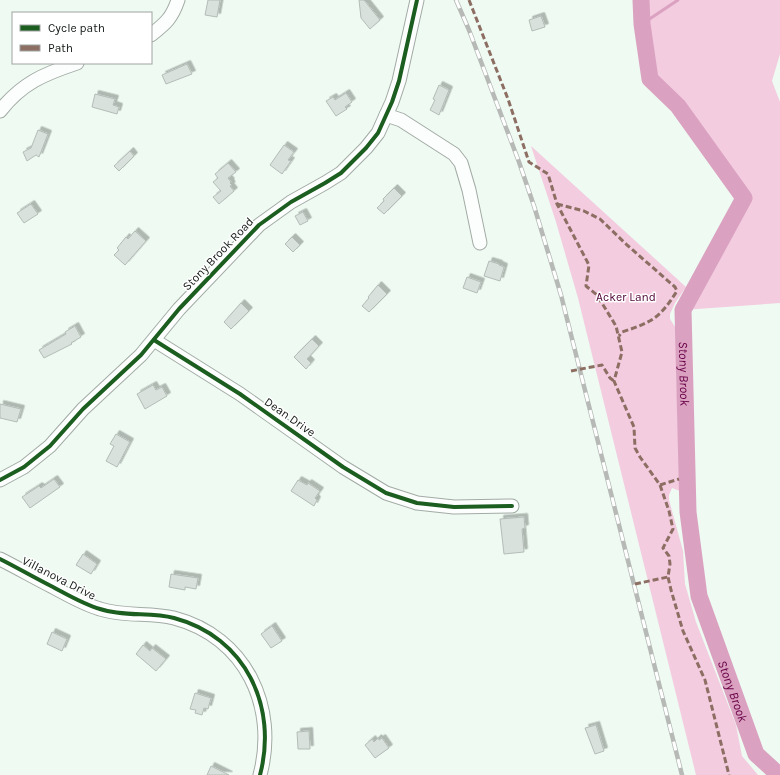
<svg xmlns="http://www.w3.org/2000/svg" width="780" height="775" font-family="Karla,sans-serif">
	<defs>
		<filter id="shadow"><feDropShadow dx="3.5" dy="-3.5" stdDeviation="0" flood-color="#0004"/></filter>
	</defs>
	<rect width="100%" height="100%" fill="#eefaf2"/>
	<g fill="#f3cce0">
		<polygon points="638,0 780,0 780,54 772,81 780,102 780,303 683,310 744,198 678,106 650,79"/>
		<polygon points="531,146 686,287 675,303 670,314 670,319 677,330 676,369 678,424 684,480 682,488 680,491 672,488 669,495 669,500 683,551 685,584 696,622 736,725 742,756 758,775 696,775 578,298 556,222"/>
	</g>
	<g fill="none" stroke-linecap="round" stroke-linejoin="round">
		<polyline stroke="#daa2c0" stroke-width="3" points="642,24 678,0"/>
		<path stroke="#daa2c0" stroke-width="17" id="s1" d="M641,0L642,24L650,79L678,106L744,198L683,310L688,512L699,596L756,754L779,775"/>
	</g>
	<g fill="#d8e1db" stroke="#b4bcb7" filter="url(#shadow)">
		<polygon points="208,0 220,0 217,17 205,15"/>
		<polygon points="359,0 364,0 380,20 370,29 361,18"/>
		<polygon points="541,16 545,27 532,31 529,20"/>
		<polygon points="187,64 192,74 166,84 162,75"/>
		<polygon points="439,85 449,90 439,115 430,110 435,100 433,99"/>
		<polygon points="346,93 352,102 345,107 347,109 336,116 326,101 333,97 335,100"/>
		<polygon points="95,94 115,99 113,105 119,107 117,114 92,107"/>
		<polygon points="38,130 48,134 39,157 36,155 27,161 23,152 31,148"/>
		<polygon points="284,145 294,152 288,160 291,161 282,174 270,165"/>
		<polygon points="130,151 134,156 119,171 114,166"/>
		<polygon points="228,163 236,172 228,178 231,182 230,183 232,185 230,186 234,191 219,204 213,197 221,191 213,182 218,178 215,174"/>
		<polygon points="394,188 402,196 384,214 377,208 384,201 383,199"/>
		<polygon points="31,204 38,214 24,223 17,213"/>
		<polygon points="303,212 308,221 300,225 295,216"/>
		<polygon points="135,231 146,241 125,265 114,255 119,250 117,248 126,237 128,239"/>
		<polygon points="292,237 300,245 293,252 285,244"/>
		<polygon points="489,261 499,264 499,265 504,267 500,281 484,276"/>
		<polygon points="467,277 481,282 477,293 463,288"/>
		<polygon points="378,285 387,294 369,312 362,306 369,298 368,297"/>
		<polygon points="241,303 249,311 231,329 224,322"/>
		<polygon points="75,326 81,337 71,343 72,344 44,358 39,350 66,334 65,332"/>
		<polygon points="312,339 319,346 307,359 311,363 306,369 294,357"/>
		<polygon points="153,385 156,390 162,387 167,396 145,409 137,394"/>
		<polygon points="0,404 21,409 17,422 0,418"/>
		<polygon points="116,434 130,442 117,467 106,461 114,446 110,444"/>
		<polygon points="54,479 60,487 30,508 22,497 39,486 41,488"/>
		<polygon points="298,480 307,485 308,483 320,491 315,498 317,500 314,506 291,491"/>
		<polygon points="524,517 525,528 522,529 524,552 504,554 500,519"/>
		<polygon points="83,554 97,564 91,574 76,565"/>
		<polygon points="171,574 198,578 196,589 185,587 185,590 169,587"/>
		<polygon points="272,626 282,641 271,648 261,634"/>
		<polygon points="52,632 67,639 62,651 47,644"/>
		<polygon points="143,645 150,651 152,648 166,659 156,671 136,654"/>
		<polygon points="195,693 211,698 208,709 204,708 202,715 195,713 196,710 190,709"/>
		<polygon points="596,725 604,751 595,754 585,728"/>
		<polygon points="309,731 310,749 298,749 297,732"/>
		<polygon points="378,738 379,740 382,738 389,748 375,758 365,745 372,739 374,742"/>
		<polygon points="211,766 229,775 207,775"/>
	</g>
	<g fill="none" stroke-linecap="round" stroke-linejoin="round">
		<defs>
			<g id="minor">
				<path d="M151,35C166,23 172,18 178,0"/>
				<path d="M0,111C22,83 44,74 77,63"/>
				<polyline points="386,115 401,120 454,154 461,163 469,190 480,243"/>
				<polyline points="154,340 240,394 343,467 386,493 417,503 454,507 512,506"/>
				<polyline points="0,480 24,467 50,446 83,409 141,355 179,309 259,225 291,202 325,183 341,173 366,148 378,133 392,102 399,81 417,0"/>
				<path d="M0,559C18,568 35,578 53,587C68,595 83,604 100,609C124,617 150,612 174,618C246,637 278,707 260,775"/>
			</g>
		</defs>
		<use href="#minor" stroke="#a3aba5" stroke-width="15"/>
		<use href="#minor" stroke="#fcfefd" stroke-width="13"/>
		<defs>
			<polyline id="rail" points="456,0 469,30 519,162 534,206 561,295 682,775"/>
		</defs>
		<use href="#rail" stroke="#b6b9b6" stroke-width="4.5"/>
		<use href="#rail" stroke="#fff" stroke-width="3" stroke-dasharray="9" stroke-linecap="butt"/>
		<g stroke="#8d6e63" stroke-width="3" stroke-dasharray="6 3" stroke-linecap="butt">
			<polyline points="469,0 508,99 529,162 548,174 557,204 589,265 586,286 597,295 616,326 622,352 614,381 634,427 635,448 640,457 660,485 669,511 673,529 663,548 669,556 670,564 668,577 671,590 683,631 705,680 729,775"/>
			<path d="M557,204L584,211L600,219L627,245L675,287L677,291C659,319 652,322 622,332L619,336"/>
			<polyline points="571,371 602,365 610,378 614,381"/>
			<polyline points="660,485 679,479"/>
			<polyline points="635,584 668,577"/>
		</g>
		<defs>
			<g id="cycleway">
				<polyline points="154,340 240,394 343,467 386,493 417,503 454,507 512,506"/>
				<polyline points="0,480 24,467 50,446 83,409 141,355 179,309 259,225 291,202 325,183 341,173 366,148 378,133 392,102 399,81 417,0"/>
				<path d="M0,559C18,568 35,578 53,587C68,595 83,604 100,609C124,617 150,612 174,618C246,637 278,707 260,775"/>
			</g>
		</defs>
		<use href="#cycleway" stroke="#fff" stroke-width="6"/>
		<use href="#cycleway" stroke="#1b5e20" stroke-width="4"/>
	</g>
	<g text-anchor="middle" stroke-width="3" stroke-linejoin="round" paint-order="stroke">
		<g font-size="12" fill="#121914" stroke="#fff">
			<text transform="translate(218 254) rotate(-46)" y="4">Stony Brook Road</text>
			<text transform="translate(290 417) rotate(35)" y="4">Dean Drive</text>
			<text transform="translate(59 578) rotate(27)" y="4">Villanova Drive</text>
		</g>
		<g font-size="12" fill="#4e0135" stroke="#fff">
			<text x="626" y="301">Acker Land</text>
		</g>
		<g font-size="13" font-style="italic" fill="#690047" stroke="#fff">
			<text dy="5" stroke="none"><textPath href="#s1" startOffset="423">Stony Brook</textPath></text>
			<text dy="5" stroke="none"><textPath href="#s1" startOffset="747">Stony Brook</textPath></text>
		</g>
	</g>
	<rect x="12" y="12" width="140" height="52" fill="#ffffff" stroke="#a0a3a1"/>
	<rect x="20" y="25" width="20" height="6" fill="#1b5e20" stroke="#a0a3a1"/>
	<text x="48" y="32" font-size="12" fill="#121914">Cycle path</text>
	<rect x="20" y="45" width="20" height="6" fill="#8d6e63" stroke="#a0a3a1"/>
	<text x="48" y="52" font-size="12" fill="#121914">Path</text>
</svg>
